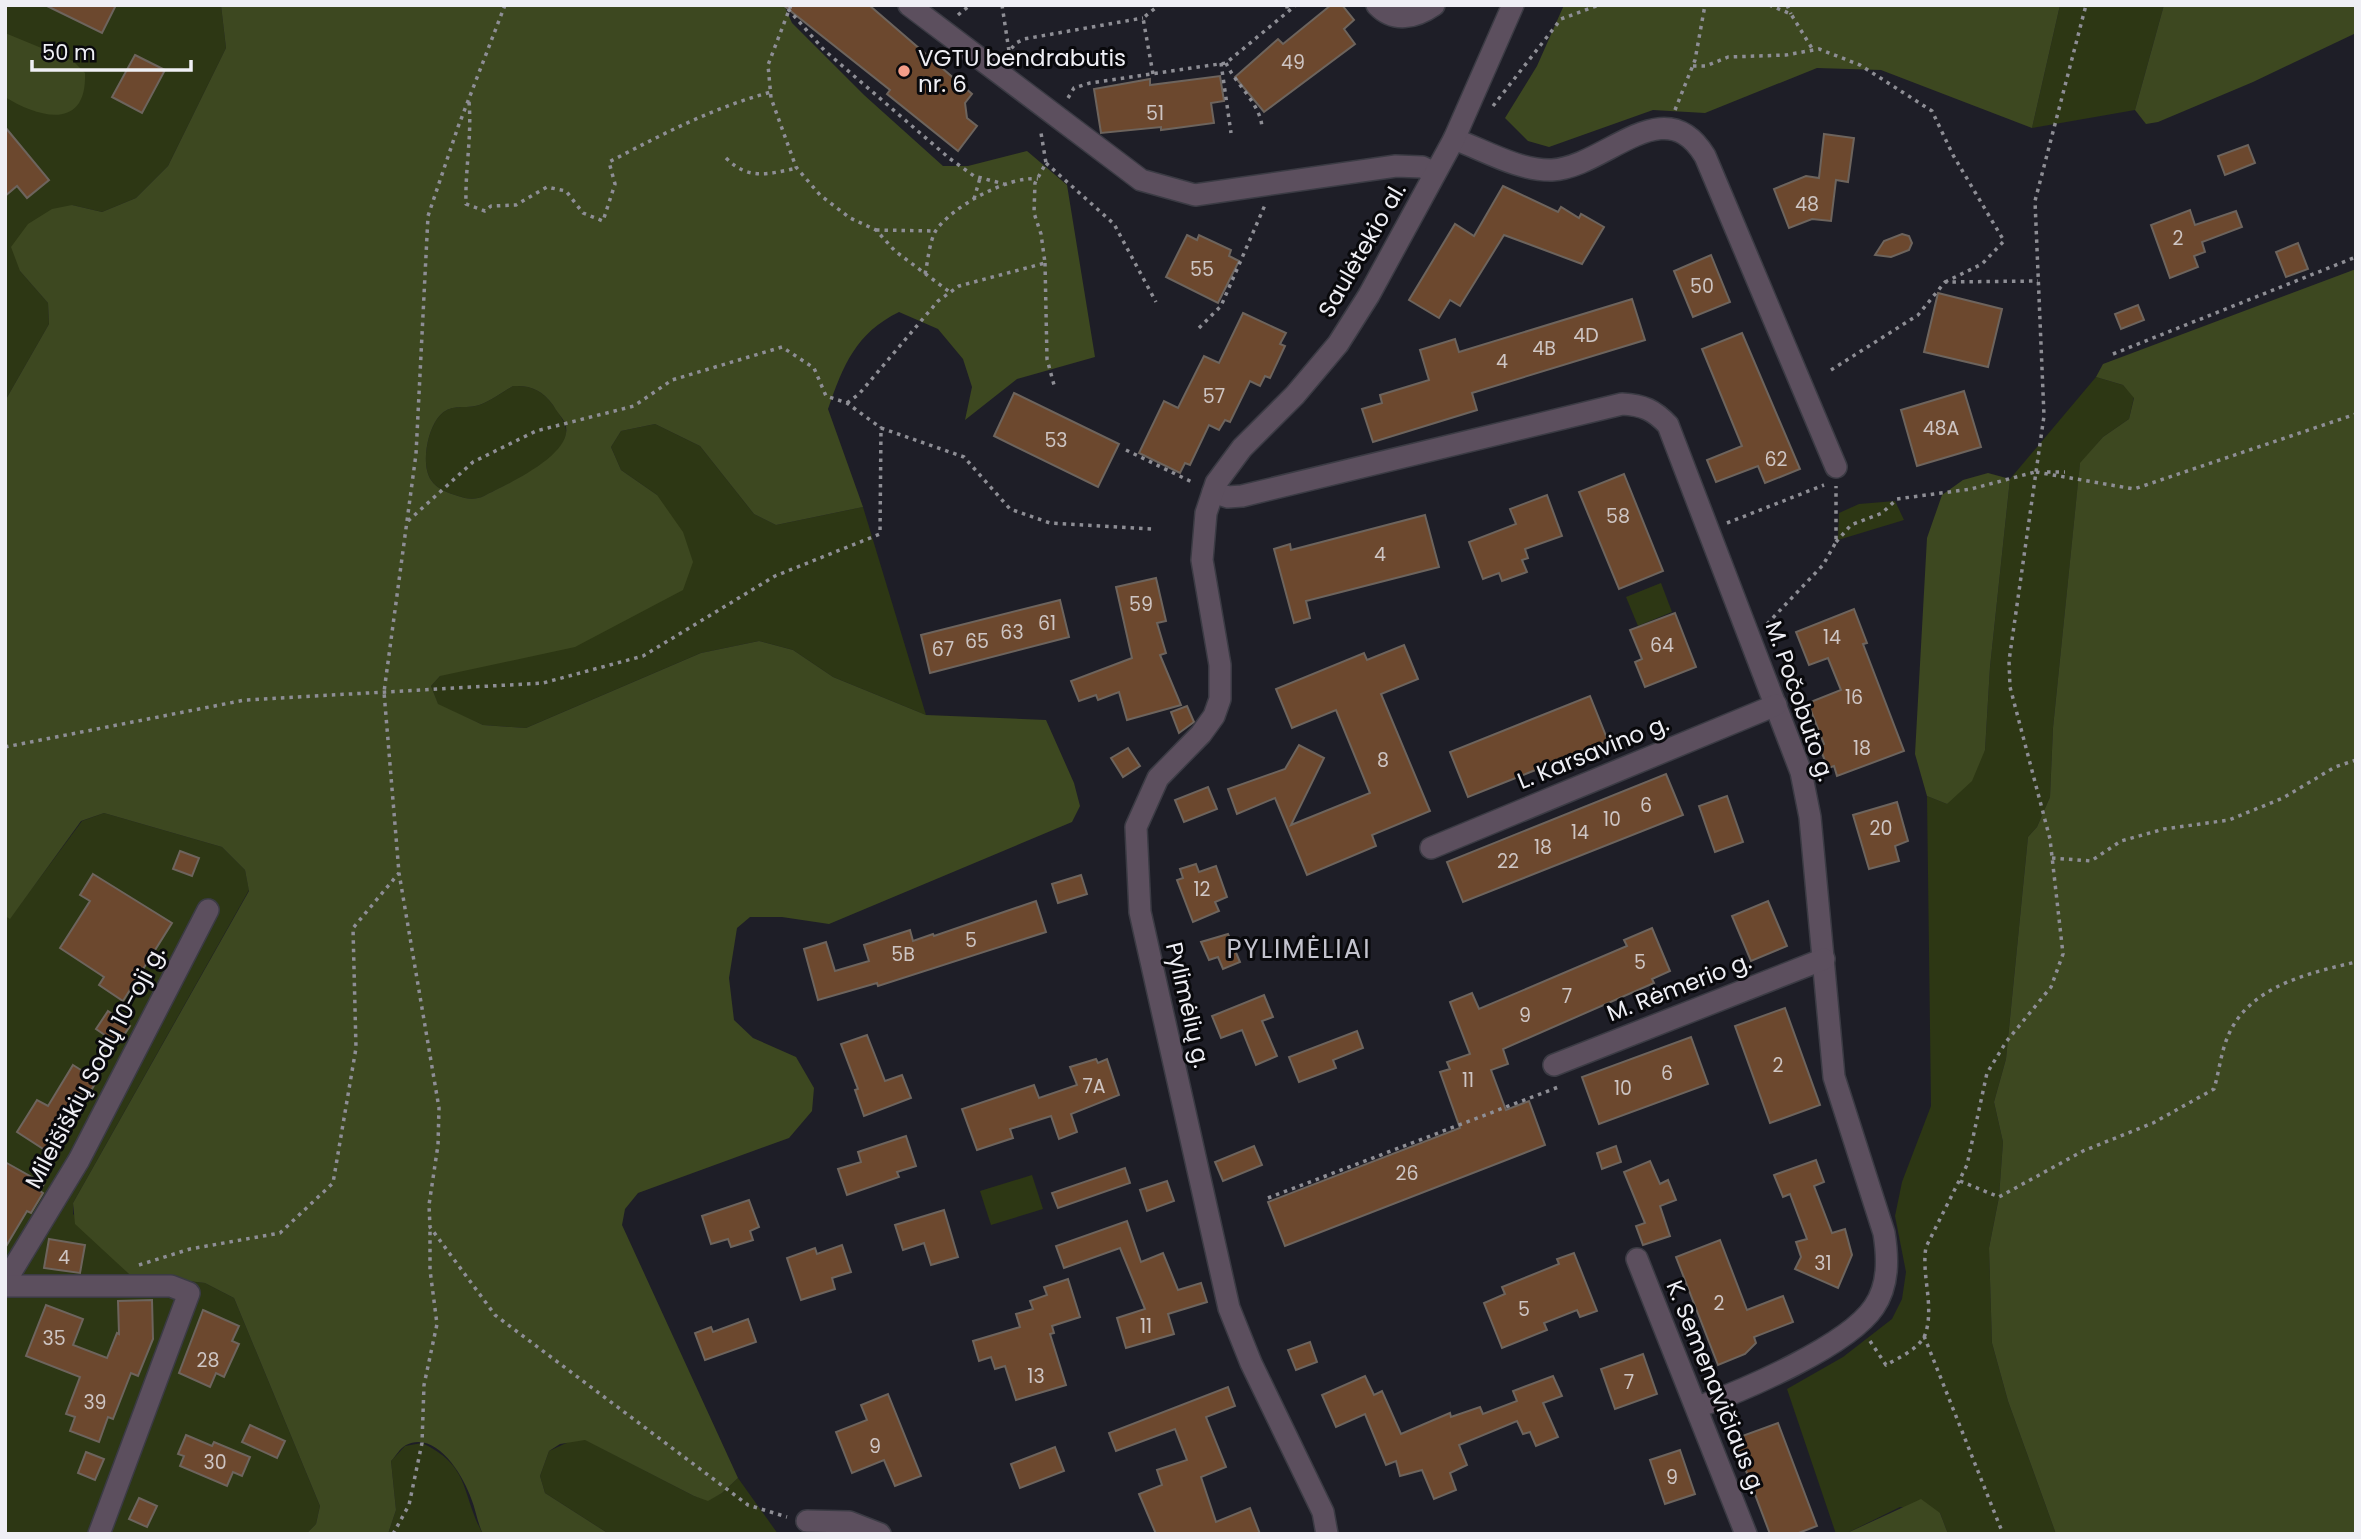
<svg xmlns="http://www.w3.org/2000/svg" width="2361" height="1539" font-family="Poppins,sans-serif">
	<rect width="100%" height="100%" fill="#1e1e27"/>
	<g fill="#2d3714">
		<polygon points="5,5 221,5 226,48 168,166 136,198 102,212 72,205 20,271 48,303 49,324 5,401"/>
		<polygon points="2060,5 2164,5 2135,110 2032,128"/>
		<polygon points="2096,377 2123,385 2134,397 2129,419 2103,437 2080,464 2053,728 2050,797 2037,827 2028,837 2006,1059 1994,1102 2003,1142 1999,1197 1989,1248 1992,1343 2008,1401 2056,1534 1948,1534 1940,1513 1900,1507 1845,1534 1836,1534 1787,1389 1843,1357 1892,1319 1902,1299 1906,1272 1895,1216 1902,1182 1931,1106 1927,796 1947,804 1985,750 1990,667 2010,479"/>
		<path d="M513,386C531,385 542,390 553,405C559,414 567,423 566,434C563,460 506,485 484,496C476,500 466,499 458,496C448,493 437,489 431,480C421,465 427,433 437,419C449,403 459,409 475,406C487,404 502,392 513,386Z"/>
		<polygon points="655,424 700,446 754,514 776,525 863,507 926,715 833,677 793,650 759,641 701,653 526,728 483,725 438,705 431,686 440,676 657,495 621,470 611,447 621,431"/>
		<polygon points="1895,501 1904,520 1838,540 1839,513 1859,504"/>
		<polygon points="1661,583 1672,612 1638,626 1626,597"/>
		<polygon points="104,813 222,847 245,870 249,890 73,1203 73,1214 129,1274 205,1283 234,1298 320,1506 316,1524 306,1534 5,1534 5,916 10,918 82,821"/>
		<polygon points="1032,1175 1043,1209 991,1225 980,1191"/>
		<polygon points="575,1439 584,1439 694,1496 708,1500 722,1493 738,1478 778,1534 609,1534 545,1493 540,1476 549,1451"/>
		<path d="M422,1443C471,1466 461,1494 483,1534H388L396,1510L391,1461L405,1446Z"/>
	</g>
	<g fill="#3d4820" fill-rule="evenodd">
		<path d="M221,5H784L792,23L864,95L943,166H968L1027,151L1067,185L1095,357L1017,379L965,420L972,387L963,359L938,329L899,312C856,333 843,365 828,409L863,507L776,525L754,514L700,446L655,424L621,431L611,447L621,470L657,495L683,532L693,562L683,590L575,647L440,676L431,686L438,704L483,725L526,728L701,653L759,641L793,650L833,677L926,715L1046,720L1074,783L1080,806L1072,822L829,924L782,917H750L737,928L729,978L734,1020L753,1038L796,1057L814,1088L812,1111L789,1138L638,1193L625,1209L622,1225L738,1478L722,1493L708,1501L694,1496L585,1440L560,1444L549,1451L540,1476L545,1493L609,1534H483C477,1522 476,1510 471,1498C463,1475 436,1430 406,1445C400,1448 395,1457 391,1461L396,1510L388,1534H306L316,1524L320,1506L234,1298L205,1283L129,1274L75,1224L73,1203L249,891L245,870L222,847L104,813L81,821L10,919L5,916V401L49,324L48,303L20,271L11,247L28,224L52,209L72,205L102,212L136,198L168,166L226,48ZM513,386C531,385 542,390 553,405C556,411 562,417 565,423C577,454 505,485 484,496C476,500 466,499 458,496C448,493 437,489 431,480C421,465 427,433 437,419C449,403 459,409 475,406C487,404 502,392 513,386Z"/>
		<polygon points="1564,5 2060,5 2032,128 1881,70 1817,68 1705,113 1653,110 1549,147 1528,141 1505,118 1537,66"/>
		<polygon points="2164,5 2356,5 2356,33 2253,82 2158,122 2146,124 2135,110"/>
		<path d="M5,33L73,61L85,73C87,131 39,118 5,97Z"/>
		<polygon points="2356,269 2356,1534 2056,1534 2008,1401 1992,1343 1989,1248 1999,1197 2003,1142 1994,1102 2006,1059 2028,837 2037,827 2050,797 2053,728 2080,463 2103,437 2129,419 2134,398 2123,385 2096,377 2103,364"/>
		<polygon points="1988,473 2010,479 1990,667 1985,750 1972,781 1947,804 1927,796 1915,754 1927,538 1942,495 1963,480"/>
		<polygon points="1921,1499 1940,1513 1948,1534 1845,1534"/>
	</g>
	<g fill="#6c482e" stroke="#6d645d" stroke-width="2">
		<polygon points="45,5 116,5 102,33"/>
		<polygon points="783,5 869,5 972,94 965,103 967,118 977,126 958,151 887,94 890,90"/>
		<polygon points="1331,5 1342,5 1354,20 1344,29 1355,44 1264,112 1235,77 1278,39 1283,44"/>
		<polygon points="135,55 165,70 142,113 112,97"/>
		<polygon points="1220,76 1224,101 1211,103 1214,123 1161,130 1161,127 1101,133 1094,89 1150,79 1150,85"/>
		<polygon points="5,127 49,180 27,198 17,186 5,196"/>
		<polygon points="1824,134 1854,138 1848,182 1836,180 1831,221 1812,219 1789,228 1774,189 1806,176 1819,178"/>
		<polygon points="2248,145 2255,163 2225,175 2218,156"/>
		<polygon points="1503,186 1558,212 1561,207 1579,218 1581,214 1604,227 1582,264 1504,235 1460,306 1450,300 1439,318 1409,300 1455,224 1474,236"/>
		<polygon points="2190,210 2195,225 2236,211 2242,227 2202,242 2205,252 2194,256 2198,267 2170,278 2151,225"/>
		<polygon points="1902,234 1909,236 1912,243 1909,250 1891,257 1875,255 1884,241"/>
		<polygon points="1187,235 1197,240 1199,235 1231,250 1229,256 1239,261 1218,303 1166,277"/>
		<polygon points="2298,243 2308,269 2286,277 2276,252"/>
		<polygon points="1711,255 1730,302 1693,317 1674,271"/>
		<polygon points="1938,293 2002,309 1988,367 1924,352"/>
		<polygon points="1632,299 1645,340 1472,393 1477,410 1373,442 1362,409 1382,403 1380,395 1429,380 1420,350 1455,339 1459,352"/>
		<polygon points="2138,305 2144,320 2121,329 2115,314"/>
		<polygon points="1243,313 1286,333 1280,344 1285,346 1270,378 1265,376 1260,386 1250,381 1230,422 1225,420 1219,430 1209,425 1190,465 1185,463 1180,473 1139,453 1164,401 1178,408 1204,356 1219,363"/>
		<polygon points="1742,333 1800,469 1765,483 1758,466 1716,482 1707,460 1742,446 1702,349"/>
		<polygon points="1964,391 1981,447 1917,466 1901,410"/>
		<polygon points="1014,393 1119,444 1098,487 994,436"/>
		<polygon points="1624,474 1663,571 1619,589 1579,492"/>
		<polygon points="1547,495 1562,536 1525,549 1528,558 1522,560 1527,572 1502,581 1499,573 1483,579 1469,542 1516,524 1510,509"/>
		<polygon points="1425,515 1439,567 1306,601 1310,618 1294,623 1274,549 1290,544 1291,550"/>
		<polygon points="1156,578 1166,621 1157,623 1166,653 1160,655 1181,705 1127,720 1119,692 1098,700 1096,695 1079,701 1071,681 1132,658 1116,587"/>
		<polygon points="1060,600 1069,637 930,673 921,635"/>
		<polygon points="1854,609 1867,643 1863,644 1904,751 1837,776 1834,766 1828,768 1819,746 1824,744 1808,703 1841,690 1828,658 1809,665 1796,632"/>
		<polygon points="1675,613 1696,667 1645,687 1635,662 1642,659 1630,630"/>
		<polygon points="1404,645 1418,679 1381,694 1430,811 1372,835 1376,846 1307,875 1275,798 1237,814 1228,789 1285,769 1299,745 1324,758 1291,825 1370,793 1336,710 1292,728 1276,689 1364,653 1367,660"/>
		<polygon points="1590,696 1608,741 1468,797 1450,752"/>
		<polygon points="1187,706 1194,722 1179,733 1171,712"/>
		<polygon points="1128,748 1140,766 1123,777 1111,758"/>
		<polygon points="1666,774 1683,815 1463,902 1447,862"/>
		<polygon points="1208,787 1217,809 1184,822 1175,800"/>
		<polygon points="1727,796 1743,842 1715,852 1699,806"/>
		<polygon points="1897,802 1908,841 1895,846 1899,861 1869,869 1853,815"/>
		<polygon points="180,851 199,858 192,876 173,869"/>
		<polygon points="1196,864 1199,872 1216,866 1227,897 1215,902 1219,911 1193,922 1177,880 1183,878 1180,869"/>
		<polygon points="93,874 172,923 123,1001 99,985 104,977 60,948 90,901 80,895"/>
		<polygon points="1081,875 1087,894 1058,903 1052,884"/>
		<polygon points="1036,901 1046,932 878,986 877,983 818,1000 804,949 826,942 835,971 869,961 864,945 910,930 913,941 933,934 934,936"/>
		<polygon points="1768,901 1787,946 1751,961 1732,916"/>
		<polygon points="1652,928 1670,971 1652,979 1654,983 1503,1049 1508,1064 1491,1070 1506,1110 1529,1101 1545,1145 1285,1246 1268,1202 1460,1128 1440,1072 1450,1069 1447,1062 1470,1054 1450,1002 1472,993 1479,1009 1627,946 1624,940"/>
		<polygon points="1228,934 1240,962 1223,969 1218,957 1209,960 1201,942"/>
		<polygon points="1264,995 1273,1017 1262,1021 1277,1056 1256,1065 1242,1030 1221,1038 1212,1016"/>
		<polygon points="1785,1008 1820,1105 1770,1123 1735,1026"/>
		<polygon points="108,1011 130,1026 118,1044 96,1029"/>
		<polygon points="1357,1031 1363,1048 1333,1060 1336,1068 1299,1082 1289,1057"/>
		<polygon points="867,1035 885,1081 902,1075 911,1098 864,1116 855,1090 858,1089 841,1044"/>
		<polygon points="1691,1037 1708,1084 1599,1124 1582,1077"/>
		<polygon points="1096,1059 1098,1063 1107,1059 1119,1095 1071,1114 1077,1132 1059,1139 1051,1116 1010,1129 1013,1138 977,1150 962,1109 1034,1085 1039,1098 1077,1085 1070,1067"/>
		<polygon points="73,1065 97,1080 88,1096 82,1092 48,1152 17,1132 37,1100 48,1106"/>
		<polygon points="906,1136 916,1166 897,1172 899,1177 847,1195 838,1169 861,1162 858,1152"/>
		<polygon points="1254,1146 1262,1165 1223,1181 1215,1162"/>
		<polygon points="1616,1146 1621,1162 1602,1169 1597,1153"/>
		<polygon points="1816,1160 1824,1182 1814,1186 1832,1233 1845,1229 1852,1255 1838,1288 1795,1269 1801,1257 1796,1242 1807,1239 1790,1194 1783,1197 1774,1175"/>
		<polygon points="1650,1161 1660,1184 1668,1180 1676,1200 1660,1206 1670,1236 1643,1245 1636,1226 1645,1223 1624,1172"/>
		<polygon points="5,1162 44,1184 40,1191 43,1193 31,1213 27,1211 5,1248"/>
		<polygon points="1125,1168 1130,1183 1058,1208 1052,1193"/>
		<polygon points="1167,1181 1174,1201 1147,1211 1140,1190"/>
		<polygon points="749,1200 759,1227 750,1231 753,1240 731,1247 728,1239 711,1244 702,1216"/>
		<polygon points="944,1210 958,1257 931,1265 924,1243 903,1250 895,1225"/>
		<polygon points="1127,1221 1141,1262 1163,1253 1178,1290 1201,1283 1207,1302 1168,1314 1174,1334 1126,1348 1117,1318 1145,1309 1120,1248 1064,1268 1056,1246"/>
		<polygon points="49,1239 85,1245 80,1273 44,1268"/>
		<polygon points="1720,1240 1747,1310 1783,1296 1793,1322 1754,1337 1756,1343 1745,1354 1718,1365 1676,1257"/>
		<polygon points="842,1245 851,1272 832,1278 835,1289 801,1300 787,1258 815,1248 817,1254"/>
		<polygon points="1574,1253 1597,1311 1580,1317 1577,1310 1544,1323 1547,1330 1502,1348 1484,1303 1505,1294 1502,1287 1559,1264 1557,1259"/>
		<polygon points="1068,1279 1080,1317 1052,1326 1054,1333 1050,1334 1066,1385 1016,1400 1005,1366 995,1369 991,1357 979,1361 973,1341 1020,1327 1016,1314 1033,1309 1030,1301 1047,1295 1044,1287"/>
		<polygon points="152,1300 153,1339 138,1376 131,1373 113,1419 108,1417 99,1442 70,1431 75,1417 66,1414 80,1377 26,1356 46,1305 83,1319 73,1345 107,1358 117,1333 119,1334 118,1301"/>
		<polygon points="203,1310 239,1326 232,1341 239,1344 224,1377 216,1373 210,1387 179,1373"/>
		<polygon points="748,1319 756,1342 705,1360 695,1333 711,1327 713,1332"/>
		<polygon points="1310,1342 1317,1362 1296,1370 1288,1350"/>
		<polygon points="1643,1354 1657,1394 1615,1409 1601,1369"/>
		<polygon points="1365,1376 1374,1395 1382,1391 1401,1434 1450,1413 1451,1417 1480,1407 1483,1414 1517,1401 1513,1391 1553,1376 1562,1396 1543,1403 1558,1437 1536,1446 1530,1432 1523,1434 1517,1421 1459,1445 1467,1465 1450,1473 1456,1490 1434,1499 1422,1470 1400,1476 1396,1461 1386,1465 1365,1414 1336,1427 1322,1395"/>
		<polygon points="1228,1387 1235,1406 1206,1417 1226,1467 1201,1477 1216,1522 1250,1508 1260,1534 1156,1534 1139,1494 1162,1485 1157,1470 1187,1460 1175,1429 1116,1451 1109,1433"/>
		<polygon points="888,1394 921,1476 895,1486 884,1460 852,1473 836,1432 867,1420 861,1405"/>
		<polygon points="1778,1423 1817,1526 1796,1534 1770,1534 1734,1439"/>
		<polygon points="250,1425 285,1441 277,1458 242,1442"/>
		<polygon points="186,1435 212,1446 214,1442 250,1457 242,1476 233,1472 227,1486 180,1466 184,1456 178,1454"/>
		<polygon points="1055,1447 1064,1471 1020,1488 1011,1464"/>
		<polygon points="1680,1450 1695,1494 1665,1504 1650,1460"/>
		<polygon points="86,1452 104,1459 95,1480 78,1473"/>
		<polygon points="139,1498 157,1506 147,1527 129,1519"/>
	</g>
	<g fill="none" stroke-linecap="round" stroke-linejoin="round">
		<defs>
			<g id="street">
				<polyline points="909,5 1141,180 1195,195 1396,166 1422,167 1435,173"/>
				<path d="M1377,5C1394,23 1415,18 1434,5"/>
				<path d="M1454,139C1484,150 1519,171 1552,170C1606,167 1664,88 1705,156L1836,467"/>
				<path d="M1213,492L1228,497L1242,496L1622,404C1643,405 1654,410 1668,425L1801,772L1810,817L1834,1077L1884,1233C1888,1258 1889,1285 1874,1307C1848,1346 1744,1390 1698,1407"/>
				<polyline points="1431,848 1776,705"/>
				<polyline points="1554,1065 1824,959"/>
				<polyline points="1637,1259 1746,1534"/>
				<polyline points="5,1282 79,1160 208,910"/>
				<polyline points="5,1286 171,1286 189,1293 99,1534"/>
				<polyline points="807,1521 849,1522 880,1534"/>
				<polyline points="1327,1534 1323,1512 1251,1363 1229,1308 1140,912 1136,827 1158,778 1201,734 1214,716 1220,699 1220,665 1202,560 1206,513 1216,483 1242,448 1295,395 1338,344 1369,295 1454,139 1513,5"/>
			</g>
		</defs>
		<use href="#street" stroke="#3b3b44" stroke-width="24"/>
		<g stroke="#8e8e95" stroke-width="3.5" stroke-dasharray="3.5 5" stroke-linecap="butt">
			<polyline points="505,5 458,127 428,216 416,454 384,692 399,873 439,1108 438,1145 429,1205 430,1227 495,1315 748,1505 787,1517"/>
			<polyline points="791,5 768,65 771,98 796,167 820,195 850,218 876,230 895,251 951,293"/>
			<polyline points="1002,5 1009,51"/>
			<polyline points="1287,5 1287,13"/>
			<polyline points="1769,5 1791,14 1813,50"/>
			<polyline points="1787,5 1791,14"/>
			<polyline points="788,9 824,50 949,158 974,176 1004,184"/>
			<polyline points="958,15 970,5"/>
			<polyline points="1006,55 1016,43 1024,39 1143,18"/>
			<polyline points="1221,63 1231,133"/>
			<path d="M1226,63C1236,85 1261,104 1262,128"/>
			<polyline points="1693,66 1706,66 1728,57 1786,55 1819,49 1860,65 1932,111 1953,155 2004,241 1982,264 1945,282"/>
			<polyline points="1153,74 1143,18 1159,5"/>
			<polyline points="1068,98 1074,88 1090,83 1226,63 1296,5"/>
			<path d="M469,102C472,136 465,169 466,204L485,211L491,206L516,205L547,187L566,191L583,213L603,221L615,184L609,162C663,134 712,108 771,92"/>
			<polyline points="1493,106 1561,19 1599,5"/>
			<polyline points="1675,110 1695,60 1705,5"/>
			<path d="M726,158C749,181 768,174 797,168"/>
			<polyline points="1046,163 1114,224 1156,302"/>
			<polyline points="974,199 980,178"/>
			<polyline points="876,230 936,231"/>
			<polyline points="1045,263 1047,359 1054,385"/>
			<path d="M925,274C928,261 929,244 935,232C950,207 1010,175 1038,179"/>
			<polyline points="1199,328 1221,306 1265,205"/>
			<polyline points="2113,354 2356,257"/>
			<polyline points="1831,370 1918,315 1945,282 2038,281"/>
			<polyline points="847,403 859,394 938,301 959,286 1045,263 1041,234 1034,213 1035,183 1046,163 1041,133 1044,131"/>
			<polyline points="1126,450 1194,483"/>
			<polyline points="2036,472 2134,489 2356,414"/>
			<polyline points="2047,472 2065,472"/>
			<polyline points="408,521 473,462 536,431 634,406 672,380 782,347 814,368 826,396 847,403 881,428"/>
			<polyline points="1727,523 1824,485"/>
			<polyline points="1836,542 1851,525 1882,513 1897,499 1971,489 2035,472"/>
			<polyline points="1767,624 1823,565 1836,542 1836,486"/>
			<polyline points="5,747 245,700 543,683 643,656 775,576 880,534 881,428 964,457 1010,509 1050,523 1153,529"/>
			<polyline points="2052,858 2091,861 2121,841 2164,829 2229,820 2283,798 2335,767 2356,760"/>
			<path d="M1960,1181L1999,1197L2083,1151L2153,1123L2214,1089C2219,1072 2221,1052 2228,1036C2249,986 2309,973 2356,962"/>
			<polyline points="1268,1198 1561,1086"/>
			<polyline points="139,1265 190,1249 280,1233 333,1183 356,1048 353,928 399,873"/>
			<polyline points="1924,1336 2003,1534"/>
			<path d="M1870,1341L1886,1365C1898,1358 1919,1349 1925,1335C1935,1307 1921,1275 1926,1247L1967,1165L1987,1073L2006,1042L2051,987L2063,954L2050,839L2010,687L2009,661L2044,416L2035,201L2086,5"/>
			<polyline points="393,1534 409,1505 422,1443 424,1385 437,1324 430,1270 430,1229"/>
		</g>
		<use href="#street" stroke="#5c4f5e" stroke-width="21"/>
	</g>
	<circle fill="#f49e89" stroke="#09090c" stroke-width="2.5" cx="904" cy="71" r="7"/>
	<g text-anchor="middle" stroke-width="6" stroke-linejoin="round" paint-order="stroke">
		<g font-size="19" fill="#cec5c3">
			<text x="1293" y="69">49</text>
			<text x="1155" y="120">51</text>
			<text x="1807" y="211">48</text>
			<text x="2178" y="245">2</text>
			<text x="1202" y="276">55</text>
			<text x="1702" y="293">50</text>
			<text x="1586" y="342">4D</text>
			<text x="1544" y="355">4B</text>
			<text x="1502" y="368">4</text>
			<text x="1214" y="403">57</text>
			<text x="1941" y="435">48A</text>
			<text x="1056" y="447">53</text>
			<text x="1776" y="466">62</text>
			<text x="1618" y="523">58</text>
			<text x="1380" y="561">4</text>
			<text x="1141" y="611">59</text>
			<text x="1047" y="630">61</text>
			<text x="1012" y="639">63</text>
			<text x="1832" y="644">14</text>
			<text x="977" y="648">65</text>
			<text x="1662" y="652">64</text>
			<text x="943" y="656">67</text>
			<text x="1854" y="704">16</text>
			<text x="1862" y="755">18</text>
			<text x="1383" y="767">8</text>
			<text x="1646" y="812">6</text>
			<text x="1612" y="826">10</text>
			<text x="1881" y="835">20</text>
			<text x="1580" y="839">14</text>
			<text x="1543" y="854">18</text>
			<text x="1508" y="868">22</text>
			<text x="1202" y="896">12</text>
			<text x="971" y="947">5</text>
			<text x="903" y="961">5B</text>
			<text x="1640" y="969">5</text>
			<text x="1567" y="1003">7</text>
			<text x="1525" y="1022">9</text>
			<text x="1778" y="1072">2</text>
			<text x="1667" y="1080">6</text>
			<text x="1468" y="1087">11</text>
			<text x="1094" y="1093">7A</text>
			<text x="1623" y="1095">10</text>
			<text x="1407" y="1180">26</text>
			<text x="64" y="1264">4</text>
			<text x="1823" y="1270">31</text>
			<text x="1719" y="1310">2</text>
			<text x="1524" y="1316">5</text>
			<text x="1146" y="1333">11</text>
			<text x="54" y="1345">35</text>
			<text x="208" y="1367">28</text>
			<text x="1036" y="1383">13</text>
			<text x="1629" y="1389">7</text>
			<text x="95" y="1409">39</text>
			<text x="875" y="1453">9</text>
			<text x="215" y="1469">30</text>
			<text x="1672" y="1484">9</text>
		</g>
		<g font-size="23" fill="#efeff5" stroke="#09090c" text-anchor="start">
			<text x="918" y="66">VGTU bendrabutis<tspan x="918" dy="26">nr. 6</tspan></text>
		</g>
		<g font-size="23" fill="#efeff5" stroke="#09090c">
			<text transform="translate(1362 250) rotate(-60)" y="8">Saulėtekio al.</text>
			<text transform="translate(1800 701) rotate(71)" y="8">M. Počobuto g.</text>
			<text transform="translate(1593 752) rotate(-22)" y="8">L. Karsavino g.</text>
			<text transform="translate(1679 987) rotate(-21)" y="8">M. Rėmerio g.</text>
			<text transform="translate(1188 1005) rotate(77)" y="8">Pylimėlių g.</text>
			<text transform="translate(95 1067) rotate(-62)" y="8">Mileišiškių Sodų 10-oji g.</text>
			<text transform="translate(1716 1387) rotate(68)" y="8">K. Semenavičiaus g.</text>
		</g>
		<g font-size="26" letter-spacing="2" fill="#c3c3ce" stroke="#09090c">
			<text x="1299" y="958">PYLIMĖLIAI</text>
		</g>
	</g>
	<rect width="2361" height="1539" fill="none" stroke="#efeff5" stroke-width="14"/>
	<path d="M32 60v10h159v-10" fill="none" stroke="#efeff5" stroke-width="3.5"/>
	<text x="42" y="60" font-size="21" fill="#efeff5" stroke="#09090c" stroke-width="5" paint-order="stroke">50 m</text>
</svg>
